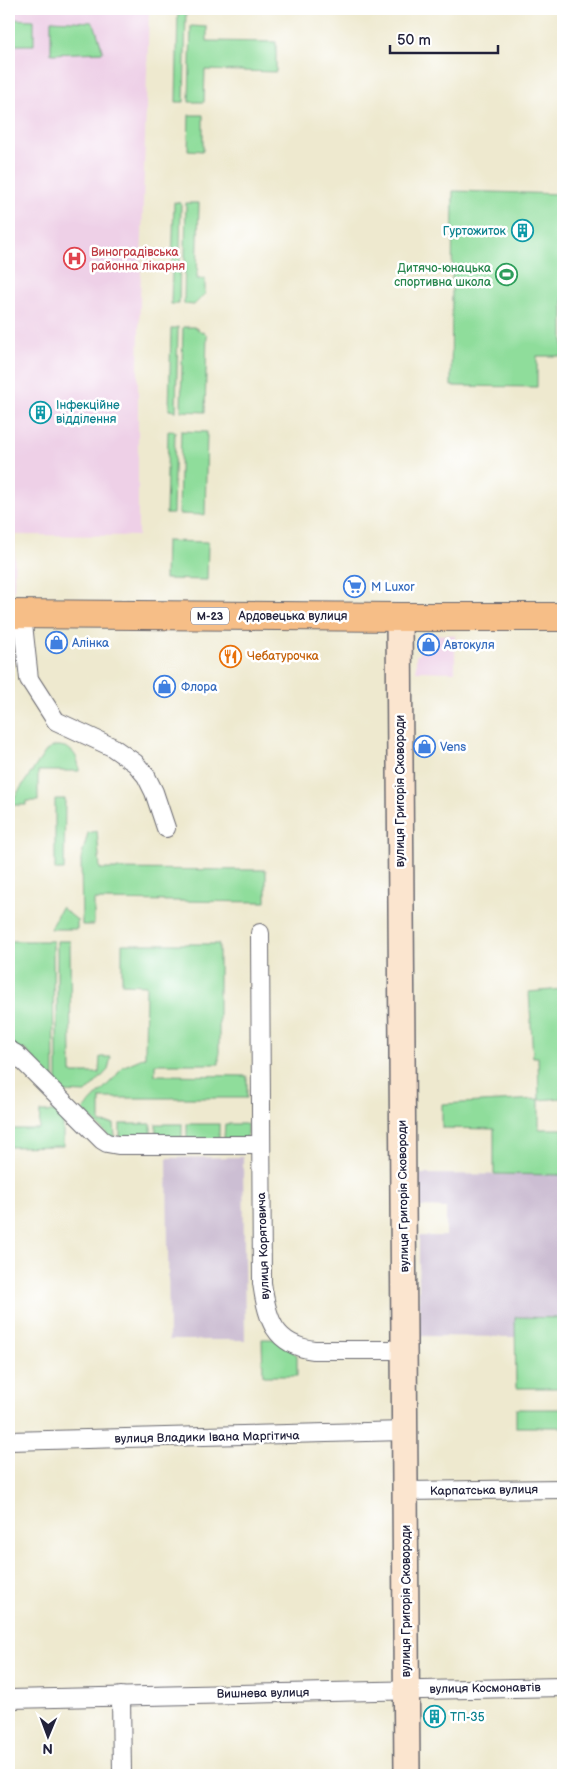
<svg xmlns="http://www.w3.org/2000/svg" width="572" height="1784" font-family="'Balsamiq Sans',sans-serif">
	<rect width="100%" height="100%" fill="#fff"/>
	<filter id="ink" filterUnits="userSpaceOnUse"><feTurbulence type="fractalNoise" baseFrequency=".02" numOctaves="2"/><feDisplacementMap in="SourceGraphic" scale="10" xChannelSelector="R" yChannelSelector="G"/><feConvolveMatrix kernelMatrix="1 2 1 2 8 2 1 2 1" color-interpolation-filters="sRGB"/></filter>
	<filter id="wash" filterUnits="userSpaceOnUse"><feTurbulence type="fractalNoise" baseFrequency=".0096" numOctaves="4" result="noise"/><feDisplacementMap in="SourceGraphic" scale="20" xChannelSelector="R" yChannelSelector="G"/><feGaussianBlur stdDeviation="1.12" result="paint"/><feColorMatrix in="noise" values="0 0 0 0 0 0 0 0 0 0 0 0 0 0 0 0 0 1.4 0 .05"/><feComposite in="paint" operator="in"/></filter>
	<g filter="url(#wash)">
		<rect width="100%" height="100%" fill="#eee9cf"/>
		<g fill="#eed0e7">
			<polygon points="9,9 149,9 138,367 138,536 15,535 14,590 9,590"/>
			<polygon points="419,634 455,635 455,672 416,671 416,655 419,655"/>
		</g>
		<g fill="#ccbed3">
			<polygon points="243,1157 245,1340 169,1340 167,1158"/>
			<polygon points="419,1174 563,1175 563,1318 515,1317 515,1337 419,1336 419,1236 446,1236 446,1208 419,1207"/>
		</g>
		<g fill="#8fdd9b" stroke="#58806b">
			<polygon points="178,9 186,9 184,102 176,102"/>
			<polygon points="9,19 34,20 34,45 9,45"/>
			<polygon points="51,20 92,22 95,26 103,52 51,54"/>
			<polygon points="191,26 207,27 207,41 276,42 276,72 205,70 204,102 189,102"/>
			<polygon points="189,115 203,115 203,151 188,150"/>
			<polygon points="453,191 563,194 563,356 537,356 537,387 451,386"/>
			<polygon points="174,202 181,203 179,304 171,304"/>
			<polygon points="186,203 199,203 197,279 205,279 205,294 194,305 184,304"/>
			<polygon points="178,327 176,411 169,410 171,329"/>
			<polygon points="183,327 194,327 207,335 205,412 181,411"/>
			<polygon points="168,431 175,431 173,514 166,514"/>
			<polygon points="181,431 207,432 205,515 179,514"/>
			<polygon points="166,541 208,542 207,580 165,579"/>
			<path d="M55,746C71,745 79,756 79,771H38V801H26V805H9L46,751Z"/>
			<polygon points="55,799 65,799 64,870 55,870"/>
			<polygon points="97,831 100,869 266,870 266,902 94,900 94,925 82,925 81,859 88,833"/>
			<polygon points="61,907 77,920 77,929 50,929"/>
			<polygon points="9,941 53,941 54,1086 32,1064 35,1060 24,1049 20,1053 12,1045 12,1039 9,1039"/>
			<polygon points="57,941 70,941 71,1073 99,1073 100,1057 111,1057 108,1070 86,1093 61,1092 57,1089"/>
			<polygon points="122,944 219,944 219,1064 155,1064 155,1075 247,1076 247,1098 100,1098 100,1123 114,1124 115,1138 110,1137 83,1110 116,1076 122,1067 145,1057 146,985 122,984"/>
			<polygon points="563,989 563,1098 539,1100 539,1129 563,1129 563,1175 494,1174 494,1129 442,1128 442,1104 539,1099 538,1057 533,1057 529,992"/>
			<polygon points="40,1112 63,1112 63,1146 10,1147 10,1129 39,1129"/>
			<rect x="120" y="1124" width="31" height="14"/>
			<rect x="156" y="1124" width="26" height="14"/>
			<rect x="187" y="1124" width="32" height="15"/>
			<polygon points="225,1124 247,1124 247,1139 224,1139"/>
			<polygon points="515,1317 563,1318 563,1388 516,1388"/>
			<polygon points="262,1339 274,1339 297,1355 297,1376 263,1376"/>
			<rect x="516" y="1409" width="47" height="18"/>
		</g>
	</g>
	<g filter="url(#ink)">
		<g fill="none" stroke-linecap="round" stroke-linejoin="round">
			<defs>
				<g id="street">
					<polyline points="22,615 29,679 56,721 112,747 135,763 146,776 154,792 166,828"/>
					<path d="M260,933L262,1283C267,1319 274,1345 314,1350H404"/>
					<polyline points="9,1050 16,1054 102,1140 107,1143 118,1145 261,1145"/>
					<polyline points="9,1441 405,1431"/>
					<polyline points="406,1491 563,1489"/>
					<polyline points="121,1696 122,1775"/>
					<polyline points="9,1699 563,1687"/>
				</g>
				<polyline id="secondary" points="399,617 407,1775"/>
				<polyline id="highway" points="9,614 399,617 563,617"/>
			</defs>
			<use href="#street" stroke="#69686f" stroke-width="20"/>
			<use href="#secondary" stroke="#69686f" stroke-width="28"/>
			<use href="#highway" stroke="#69686f" stroke-width="30"/>
			<use href="#street" stroke="#fff" stroke-width="18"/>
			<use href="#secondary" stroke="#fbe5cf" stroke-width="25"/>
			<use href="#highway" stroke="#f6be87" stroke-width="28"/>
		</g>
	</g>
	<defs>
		<symbol id="building-ring" viewBox="-11 -11 22 22"><circle r="9.5" fill="#fff" stroke="#0f9aa8" stroke-width="1.5"/><path d="M-4-6H4V6H1V3H-1V6H-4ZM-2.5-4.3h1.7v1.8h-1.7ZM.8-4.3h1.7v1.8H.8ZM-2.5-1h1.7V.8h-1.7ZM.8-1h1.7V.8H.8Z" fill="#0f9aa8"/></symbol>
		<symbol id="hospital-ring" viewBox="-11 -11 22 22"><circle r="9.5" fill="#fff" stroke="#e0444e" stroke-width="1.5"/><path d="M-5-5h3v3.5h4V-5h3V5h-3V1.5h-4V5h-3Z" fill="#e0444e"/></symbol>
		<symbol id="stadium-ring" viewBox="-11 -11 22 22"><circle r="9.5" fill="#fff" stroke="#2e9e5b" stroke-width="1.5"/><path d="M0-5a6.5 5 0 1 0 0 10a6.5 5 0 1 0 0-10ZM-3.5-1.8h7v3.6h-7Z" fill="#2e9e5b"/></symbol>
		<symbol id="supermarket-ring" viewBox="-11 -11 22 22"><circle r="9.5" fill="#fff" stroke="#3f7fe0" stroke-width="1.5"/><path d="M-6-5.5h2.5l.6 2H6L4.5 2H-2.5L-4.4-4H-6ZM-1.5 3.2a1.3 1.3 0 1 0 .1 0ZM3 3.2a1.3 1.3 0 1 0 .1 0Z" fill="#3f7fe0"/></symbol>
		<symbol id="shop-ring" viewBox="-11 -11 22 22"><circle r="9.5" fill="#fff" stroke="#3f7fe0" stroke-width="1.5"/><path d="M-5-2.5h2.3a2.7 3.5 0 0 1 5.4 0H5L5.5 6h-11ZM-1.5-2.5h3a1.5 2.3 0 0 0-3 0Z" fill="#3f7fe0"/></symbol>
		<symbol id="restaurant-ring" viewBox="-11 -11 22 22"><circle r="9.5" fill="#fff" stroke="#e8710a" stroke-width="1.5"/><path d="M-5-6h1v4h1v-4h1v4h1v-4h1v5L-1.5 .5V6h-2V.5L-5-1ZM5-6V6H3V1.5H1.5Q1.5-4 5-6Z" fill="#e8710a"/></symbol>
	</defs>
	<g fill-rule="evenodd">
		<use href="#building-ring" x="510" y="218" width="25" height="25"/>
		<use href="#hospital-ring" x="62" y="246" width="25" height="25"/>
		<use href="#stadium-ring" x="494" y="262" width="25" height="25"/>
		<use href="#building-ring" x="28" y="400" width="25" height="25"/>
		<use href="#supermarket-ring" x="342" y="574" width="25" height="25"/>
		<use href="#shop-ring" x="44" y="630" width="25" height="25"/>
		<use href="#shop-ring" x="416" y="632" width="25" height="25"/>
		<use href="#restaurant-ring" x="218" y="644" width="25" height="25"/>
		<use href="#shop-ring" x="152" y="674" width="25" height="25"/>
		<use href="#shop-ring" x="412" y="734" width="25" height="25"/>
		<use href="#building-ring" x="422" y="1704" width="25" height="25"/>
	</g>
	<g text-anchor="middle" stroke-width="5" stroke-linejoin="round" paint-order="stroke">
		<rect fill="#fff" stroke="#646476" stroke-width="1" x="191" y="607.5" width="38" height="17" rx="4"/>
		<g font-size="11" font-weight="bold" fill="#22223b">
			<text x="210" y="620">М-23</text>
		</g>
		<g font-size="12" fill="#0d838f" stroke="#fff" text-anchor="start">
			<text x="506" y="235" text-anchor="end">Гуртожиток</text>
			<text x="56" y="409">Інфекційне<tspan x="56" dy="14">відділення</tspan></text>
			<text x="450" y="1721">ТП-35</text>
		</g>
		<g font-size="12" fill="#be3a42" stroke="#fff" text-anchor="start">
			<text x="91" y="256">Виноградівська<tspan x="91" dy="14">районна лікарня</tspan></text>
		</g>
		<g font-size="12" fill="#27864d" stroke="#fff" text-anchor="end">
			<text x="491" y="272">Дитячо-юнацька<tspan x="491" dy="14">спортивна школа</tspan></text>
		</g>
		<g font-size="12" fill="#366cbe" stroke="#fff" text-anchor="start">
			<text x="371" y="591">M Luxor</text>
			<text x="72" y="647">Алінка</text>
			<text x="444" y="649">Автокуля</text>
			<text x="181" y="691">Флора</text>
			<text x="440" y="751">Vens</text>
		</g>
		<g font-size="12" fill="#22223b" stroke="#fff">
			<text x="293" y="620">Ардовецька вулиця</text>
			<text transform="translate(400 791) rotate(-90)" y="4">вулиця Григорія Сковороди</text>
			<text transform="translate(403 1196) rotate(-91)" y="4">вулиця Григорія Сковороди</text>
			<text transform="translate(263 1246) rotate(-92)" y="4">вулиця Корятовича</text>
			<text transform="translate(207 1437) rotate(-1)" y="4">вулиця Владики Івана Маргітича</text>
			<text transform="translate(484 1490) rotate(-1)" y="4">Карпатська вулиця</text>
			<text transform="translate(406 1601) rotate(-90)" y="4">вулиця Григорія Сковороди</text>
			<text transform="translate(485 1688) rotate(-1)" y="4">вулиця Космонавтів</text>
			<text transform="translate(263 1693) rotate(-1)" y="4">Вишнева вулиця</text>
		</g>
		<g font-size="12" fill="#c56008" stroke="#fff" text-anchor="start">
			<text x="247" y="660">Чебатурочка</text>
		</g>
	</g>
	<rect width="572" height="1784" fill="none" stroke="#fff" stroke-width="30"/>
	<g transform="translate(48 1736) rotate(181)" stroke="#ffffff" stroke-width="4" paint-order="stroke">
	<path d="M0-4L9 19L0 12L-9 19Z" fill="#22223b"/>
	<text y="-8" font-size="14" font-weight="bold" text-anchor="middle" fill="#22223b">N</text>
	</g>
	<path d="M390 45v8h108v-8" fill="none" stroke="#22223b" stroke-width="2.5"/>
	<text x="397" y="45" font-size="15" fill="#22223b" stroke="#ffffff" stroke-width="4" paint-order="stroke">50 m</text>
</svg>
